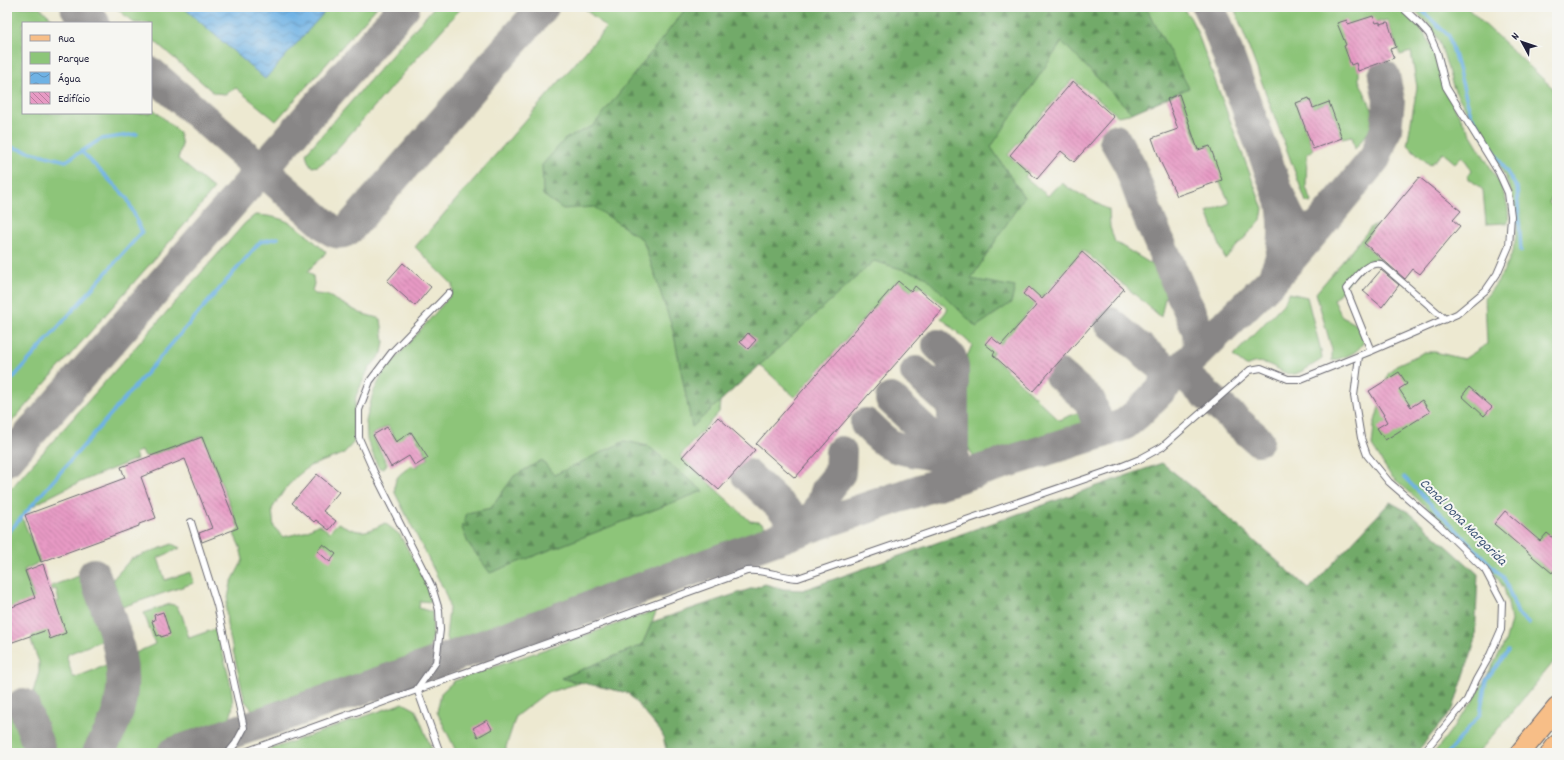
<svg xmlns="http://www.w3.org/2000/svg" width="1564" height="760" font-family="Dekko,sans-serif">
	<defs>
		<pattern id="forest-firs" width="22" height="20" patternUnits="userSpaceOnUse"><rect width="22" height="20" fill="#72aa69"/><path d="M5 1l3.5 6h-7zM16 11l3.5 6h-7z" fill="#5d8a58"/></pattern>
		<pattern id="water-waves" width="16" height="10" patternUnits="userSpaceOnUse"><rect width="16" height="10" fill="#6fb2e4"/><path d="M0 5q4-4 8 0t8 0" fill="none" stroke="#5b90ba"/></pattern>
		<pattern id="building-back-hatch" width="6" height="6" patternUnits="userSpaceOnUse"><rect width="6" height="6" fill="#e79ac4"/><path d="M-1 5l2 2M0 0l6 6M5-1l2 2" fill="none" stroke="#bb7da0"/></pattern>
	</defs>
	<rect width="100%" height="100%" fill="#f6f6f2"/>
	<filter id="ink" filterUnits="userSpaceOnUse"><feTurbulence type="fractalNoise" baseFrequency=".025" numOctaves="2"/><feDisplacementMap in="SourceGraphic" scale="8" xChannelSelector="R" yChannelSelector="G"/><feConvolveMatrix kernelMatrix="1 2 1 2 8 2 1 2 1" color-interpolation-filters="sRGB"/></filter>
	<filter id="wash" filterUnits="userSpaceOnUse"><feTurbulence type="fractalNoise" baseFrequency=".012" numOctaves="4" result="noise"/><feDisplacementMap in="SourceGraphic" scale="16" xChannelSelector="R" yChannelSelector="G"/><feGaussianBlur stdDeviation="0.9" result="paint"/><feColorMatrix in="noise" values="0 0 0 0 0 0 0 0 0 0 0 0 0 0 0 0 0 1.4 0 .05"/><feComposite in="paint" operator="in"/></filter>
	<g filter="url(#wash)">
		<rect width="100%" height="100%" fill="#ede9d1"/>
		<g fill="#8dc579" stroke="#58745a">
			<polygon points="7,7 39,7 57,23 23,23 23,113 151,113 151,107 179,132 182,145 178,159 214,189 186,223 7,427"/>
			<polygon points="115,7 377,7 276,121 236,88 225,94 214,93 151,38 151,23 134,23"/>
			<polygon points="434,7 462,7 329,158 318,166 312,167 308,161 306,153"/>
			<path d="M583,7H1182L1190,17L1196,29L1263,209L1261,220L1225,259L1207,212L1230,203L1220,183L1208,145L1200,148L1179,92L1129,114L1118,116L1073,79L1008,155L1028,172L1025,177L1048,196L1055,188L1062,183L1069,188L1109,210L1110,227L1115,242L1163,271L1166,293L1161,317L1083,250L991,355L1059,420L1082,411L1087,427L1085,429L979,462C959,449 959,390 964,368C965,360 969,352 972,345L941,318L948,309L920,286L913,293L903,284L897,281L795,397L760,365L720,401L719,412L680,456L750,521C761,522 765,523 767,533L464,641L451,644L446,638L449,608L448,601L443,588L395,493C393,477 399,475 411,466L415,467L429,458L412,431L404,435L411,446L402,452L388,426L372,435L387,464L383,469L378,467L367,439L366,421L373,393L383,373L449,297L453,290L452,284L415,247L606,28Z"/>
			<path d="M1234,7H1398L1417,25L1425,35L1433,49L1445,91L1499,182C1505,195 1510,209 1508,223L1486,224L1483,190L1467,177L1472,170L1462,156L1455,163L1443,153L1430,165L1407,145L1417,87L1411,52L1400,55L1387,20L1345,31L1359,71V80L1377,121L1355,149L1352,136L1342,138L1329,102L1313,108L1309,98L1296,103L1313,149L1307,154L1306,188L1312,201L1311,203L1306,202Z"/>
			<path d="M1410,7H1466L1557,92V191L1549,203L1557,209V231L1553,237L1557,241V658L1478,753H1434L1473,701L1505,643L1511,621L1508,603L1504,588L1489,566L1446,524L1391,476L1372,446L1374,425L1388,374L1396,365L1425,352H1435L1464,359L1487,344L1485,298C1553,217 1496,165 1455,91C1447,72 1445,50 1434,32C1429,22 1418,15 1410,7Z"/>
			<path d="M255,215C291,216 301,230 326,252C321,260 314,264 308,271L313,276L314,284L312,291L315,294L327,295L360,313L381,319L384,342L382,353L368,370L356,396L353,419L354,442L343,454L310,466L296,477L285,489L272,509L274,527L283,537L304,532L319,524L329,532L338,523C360,534 364,534 385,523L400,535L430,590L431,602L420,601L419,608L432,612C432,622 435,643 427,650C425,652 422,654 419,655L256,714L245,701L227,625L226,608L231,583L243,560L240,547L234,534L239,529L203,436L146,457L141,451L135,453L137,459C98,475 57,489 23,513L22,517L40,562L24,570L38,608L59,601L56,589L52,590L51,586L84,574L108,638L68,654L67,658L72,675L73,677H76L115,662C116,698 108,722 89,753H52L32,696L39,672V662L31,641L33,635L7,609V493L245,223Z"/>
			<path d="M1376,225L1363,243L1381,260H1370L1362,266L1334,300L1342,317L1354,323L1359,327L1364,341C1357,355 1346,356 1332,361V350L1316,293L1372,226Z"/>
			<path d="M1289,293L1307,297L1321,351L1322,359C1316,363 1301,373 1294,374C1280,376 1267,354 1246,366L1233,356L1283,304Z"/>
			<polygon points="172,544 180,548 158,558 165,580 191,572 194,583 122,607 113,579 131,559"/>
			<path d="M170,604L177,606L180,613L182,615L189,638L215,629C221,648 236,692 232,711C230,720 225,725 217,729L147,753H107L116,733L128,697L131,655L155,644L144,613Z"/>
			<polygon points="657,610 642,645 561,678 580,683 546,693 516,716 506,747 506,753 457,753 437,712 441,693 454,681"/>
			<polygon points="7,699 16,704 22,714 36,753 7,753"/>
			<polygon points="403,703 416,710 433,753 260,753"/>
		</g>
		<g fill="url(#forest-firs)" stroke="#4a6652">
			<polygon points="687,7 1143,7 1148,11 1189,88 1132,113 1062,42 991,147 1024,197 971,279 1015,287 1011,303 976,327 925,276 874,261 692,427 673,330 643,240 594,207 563,209 543,195 542,165 565,139 593,126"/>
			<polygon points="625,441 648,446 703,491 490,573 468,543 462,528 467,513 491,508 514,476 542,460 554,475"/>
			<polygon points="1162,463 1206,498 1309,589 1390,502 1410,513 1478,574 1475,642 1453,709 1416,753 667,753 662,733 628,693 561,678 642,645 652,622 765,584 784,589 803,590"/>
		</g>
		<polygon fill="url(#water-waves)" stroke="#486a90" points="183,7 329,7 265,79"/>
		<g fill="none" stroke-linecap="round" stroke-linejoin="round">
			<g stroke="#6fb2e4" stroke-width="3.5">
				<polyline points="1418,7 1449,36 1471,115 1517,188 1521,251"/>
				<polyline points="7,146 66,161 101,139 137,134"/>
				<polyline points="7,385 142,232 127,198 81,151"/>
				<polyline points="1404,477 1504,578 1518,614 1529,624"/>
				<polyline points="7,534 260,242 278,238"/>
				<polyline points="7,707 9,706"/>
				<polyline points="1448,753 1480,714 1486,680 1508,651"/>
			</g>
			<g stroke="#888686" stroke-width="32">
				<polyline points="76,7 94,23"/>
				<polyline points="1208,7 1217,25 1282,203"/>
				<path d="M151,73L330,229C337,234 343,234 350,228L543,7"/>
				<polyline points="1115,140 1129,164 1148,216 1198,331 1199,351"/>
				<path d="M1275,273C1286,250 1286,227 1282,203C1291,221 1294,236 1318,227"/>
				<polyline points="1110,323 1165,369 1176,370 1183,368 1185,376"/>
				<polyline points="938,345 951,358 953,367 953,470"/>
				<polyline points="916,372 949,402 953,409"/>
				<polyline points="1060,375 1090,401 1101,433"/>
				<polyline points="1175,376 1185,376 1258,440"/>
				<polyline points="891,399 944,449 954,464"/>
				<path d="M866,424C874,431 883,442 893,446C913,455 940,449 953,470L950,480"/>
				<polyline points="7,460 404,7"/>
				<polyline points="747,475 792,517 810,527 822,504 827,489 840,473 841,452"/>
				<path d="M94,574C110,619 134,669 116,717C112,730 104,741 98,753"/>
				<polyline points="23,704 41,753"/>
				<polyline points="173,753 413,671 810,527 965,475 1101,433 1125,424 1137,414 1199,351 1272,280 1318,227 1375,158 1386,129 1389,100 1384,76"/>
			</g>
		</g>
		<g id="blocks">
			<g fill="url(#building-back-hatch)">
				<polygon points="1373,16 1376,23 1380,22 1380,24 1388,22 1396,47 1390,49 1394,58 1358,71 1356,63 1351,65 1344,46 1346,45 1337,23 1347,20 1348,24"/>
				<polygon points="1073,81 1114,117 1074,162 1061,151 1037,179 1010,155"/>
				<polygon points="1179,94 1198,150 1210,146 1222,180 1177,196 1161,163 1152,138 1178,129 1167,99"/>
				<polygon points="1309,98 1313,108 1329,102 1342,138 1313,149 1296,103"/>
				<polygon points="1419,177 1461,211 1453,220 1460,226 1420,274 1413,269 1405,279 1364,243"/>
				<polygon points="1082,252 1124,289 1033,391 993,355 995,352 985,344 991,337 1001,345 1035,307 1036,305 1023,294 1029,287 1042,299"/>
				<polygon points="403,263 431,287 415,306 387,281"/>
				<polygon points="1381,270 1399,285 1382,307 1363,291"/>
				<polygon points="898,281 911,292 915,286 943,310 795,478 756,444"/>
				<polygon points="748,333 756,340 748,349 740,342"/>
				<polygon points="1399,372 1407,384 1399,389 1411,407 1422,400 1430,412 1385,440 1377,428 1387,422 1383,415 1384,415 1369,391"/>
				<polygon points="1469,387 1492,407 1484,416 1462,396"/>
				<polygon points="718,417 755,450 719,490 682,457"/>
				<polygon points="387,427 396,442 411,432 428,458 415,466 409,456 391,467 373,435"/>
				<polygon points="202,437 238,528 202,542 199,533 212,528 185,459 141,477 156,518 139,524 139,526 41,562 25,515 125,478 121,467"/>
				<polygon points="317,474 339,492 323,511 336,521 329,530 316,520 314,522 292,503"/>
				<polygon points="1505,511 1540,541 1547,533 1557,541 1557,566 1552,573 1494,524"/>
				<polygon points="323,544 336,554 330,562 317,551"/>
				<polygon points="43,564 66,633 50,639 47,630 7,644 7,609 35,598 25,571"/>
				<polygon points="163,612 170,634 161,637 160,635 157,636 152,621 155,620 154,615"/>
				<polygon points="487,720 492,729 478,737 473,728"/>
			</g>
		</g>
	</g>
	<g filter="url(#ink)">
		<use href="#blocks" fill-opacity="0" stroke="#696870" stroke-width="1"/>
		<g fill="none" stroke-linecap="round" stroke-linejoin="round">
			<defs>
				<g id="service">
					<path d="M1371,351L1346,289C1356,278 1364,262 1381,264L1445,319"/>
					<polyline points="1359,356 1354,396 1361,438 1367,455 1389,482 1441,527 1485,570 1502,602 1501,630 1490,655 1476,680 1467,700 1423,753"/>
					<polyline points="191,522 217,605 244,728 236,743 228,753"/>
					<path d="M242,753L747,571C764,569 780,577 798,578L1120,467L1140,459L1162,447L1250,370L1261,368L1288,379H1301L1371,351L1457,314L1486,290L1497,274L1509,246L1511,216L1508,193L1499,173L1446,87L1437,52L1429,34L1420,24L1402,7"/>
					<polyline points="440,753 417,689 436,662 440,630 439,610 432,587 374,472 359,438 359,410 370,381 392,352 449,293"/>
				</g>
				<g id="primary">
					<polyline points="1520,753 1557,708"/>
					<polyline points="1551,753 1557,745"/>
				</g>
			</defs>
			<use href="#service" stroke="#696870" stroke-width="8"/>
			<use href="#primary" stroke="#696870" stroke-width="22"/>
			<use href="#service" stroke="#fff" stroke-width="6"/>
			<use href="#primary" stroke="#f7be87" stroke-width="20"/>
		</g>
	</g>
	<g text-anchor="middle" stroke-width="4" stroke-linejoin="round" paint-order="stroke">
		<g font-size="14" font-style="italic" fill="#3d5476" stroke="#f6f6f2">
			<text transform="translate(1464 521) rotate(45)" y="5">Canal Dona Margarida</text>
		</g>
	</g>
	<rect width="1564" height="760" fill="none" stroke="#f6f6f2" stroke-width="24"/>
	<rect x="22" y="22" width="130" height="92" fill="#f6f6f2" stroke="#a1a1a9"/>
	<rect x="30" y="35" width="20" height="6" fill="#f7be87" stroke="#a1a1a9"/>
	<text x="58" y="42" font-size="12" fill="#22223b">Rua</text>
	<rect x="30" y="52" width="20" height="12" fill="#8dc579" stroke="#a1a1a9"/>
	<text x="58" y="62" font-size="12" fill="#22223b">Parque</text>
	<rect x="30" y="72" width="20" height="12" fill="url(#water-waves)" stroke="#a1a1a9"/>
	<text x="58" y="82" font-size="12" fill="#22223b">Água</text>
	<rect x="30" y="92" width="20" height="12" fill="url(#building-back-hatch)" stroke="#a1a1a9"/>
	<text x="58" y="102" font-size="12" fill="#22223b">Edifício</text>
	<g transform="translate(1522 42) rotate(310)" stroke="#f6f6f2" stroke-width="3" paint-order="stroke">
	<path d="M0-3L7 15L0 10L-7 15Z" fill="#22223b"/>
	<text y="-6" font-size="11" font-weight="bold" text-anchor="middle" fill="#22223b">N</text>
	</g>
</svg>
